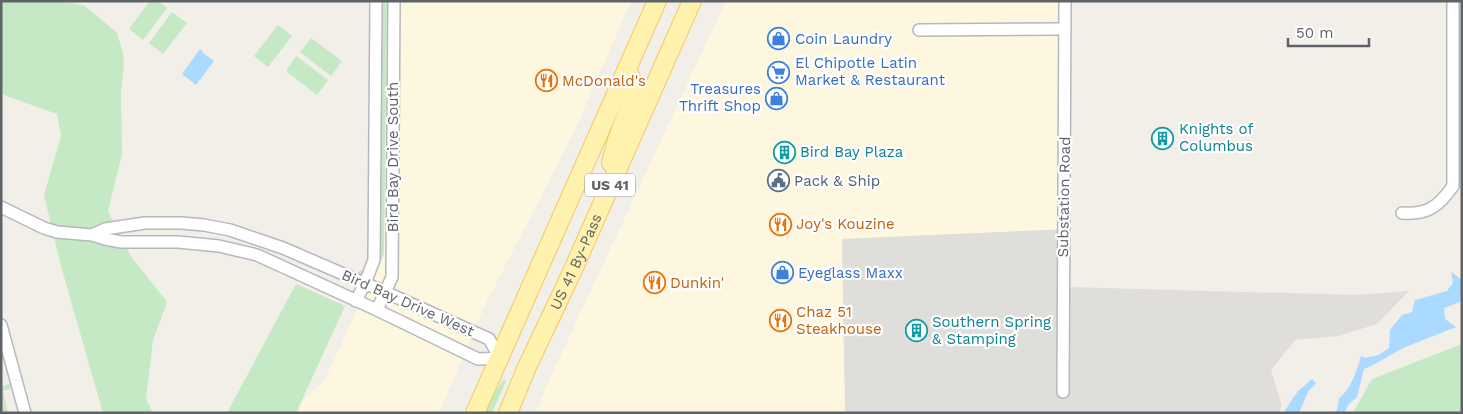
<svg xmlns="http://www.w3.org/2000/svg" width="1463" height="414" font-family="'Work Sans',sans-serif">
	<rect width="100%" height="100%" fill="#f1efe8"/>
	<g fill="#fef7e0">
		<polygon points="387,1 631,1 573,134 485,305 439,413 298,413 304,399 324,381 384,254"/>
		<polygon points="726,1 1072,1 1070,229 842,239 845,413 536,413 547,385"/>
	</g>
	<polygon fill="#e0deda" points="1070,229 1069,287 1356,295 1409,291 1377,324 1338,336 1295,340 1271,370 1282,406 1280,409 1280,413 845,413 842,239"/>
	<g fill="#c5e8c5">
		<polygon points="1,1 61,1 85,6 117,33 123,53 124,65 121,92 122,154 108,211 130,255 167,302 153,340 146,399 153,413 103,413 61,266 44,195 61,136 57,114 1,94"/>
		<polygon points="150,1 158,1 167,8 143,40 129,29"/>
		<polygon points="371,1 387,1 384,254 367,291 350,274 364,270 371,255"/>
		<polygon points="172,12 187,23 163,54 149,43"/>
		<polygon points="278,25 292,36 268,67 254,56"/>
		<polygon points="311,38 342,61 331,76 300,52"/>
		<polygon points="296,56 328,80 317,95 286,71"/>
		<polygon points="296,284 345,306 296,413 227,413"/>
		<polygon points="1462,344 1462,413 1353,413 1372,379"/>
		<polygon points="504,379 506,381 492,413 484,413 490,399"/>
		<polygon points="10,384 12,388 3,391 8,413 1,413 1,386"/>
	</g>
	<g fill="#aadaff">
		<polygon points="200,49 203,51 202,52 214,61 196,85 182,74"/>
		<path d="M1451,272L1462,280V296L1460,302L1444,308L1445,319L1456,327L1403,348L1373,365L1364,369L1357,397L1349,404L1344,413H1332L1337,410L1339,398C1351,390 1357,370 1361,356L1365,358L1379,355L1389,348L1390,330L1402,315L1412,312L1415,300L1447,291L1453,283Z"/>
		<polygon points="1312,379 1316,383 1308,392 1299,413 1286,413 1285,410 1298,391"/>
	</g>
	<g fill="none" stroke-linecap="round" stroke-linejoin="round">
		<defs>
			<g id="street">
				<polyline points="919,30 1065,29"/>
				<polyline points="1,207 44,228 57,232 92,235 105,239 121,242 178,242 219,246 257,255 377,310 478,359 500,358 489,339 385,292 283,248 230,230 204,225 181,223 145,223 105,229 92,235"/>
				<path d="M1402,213C1428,215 1439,206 1453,186V1"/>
				<polyline points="356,301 365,283 374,260 376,1"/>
				<polyline points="377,310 392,277 394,1"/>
				<polyline points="1,325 25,413"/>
				<polyline points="1063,392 1065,1"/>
			</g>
			<g id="primary">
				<polyline points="611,163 617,140 633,98 634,85 627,69"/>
				<polyline points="475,413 657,1"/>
				<path id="s1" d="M508,413L526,369L572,272L692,1"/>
			</g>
		</defs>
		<use href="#street" stroke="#b5b8bc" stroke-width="14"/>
		<use href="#primary" stroke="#f2c960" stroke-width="20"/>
		<use href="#street" stroke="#fff" stroke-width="11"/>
		<use href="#primary" stroke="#fff2af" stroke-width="18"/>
	</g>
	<defs>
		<symbol id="shop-ring" viewBox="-11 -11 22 22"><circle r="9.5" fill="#fff" stroke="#3f7fe0" stroke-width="1.5"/><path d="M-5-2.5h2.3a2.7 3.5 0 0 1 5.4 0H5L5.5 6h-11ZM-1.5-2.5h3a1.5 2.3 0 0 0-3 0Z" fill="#3f7fe0"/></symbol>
		<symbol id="supermarket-ring" viewBox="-11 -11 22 22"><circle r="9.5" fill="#fff" stroke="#3f7fe0" stroke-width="1.5"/><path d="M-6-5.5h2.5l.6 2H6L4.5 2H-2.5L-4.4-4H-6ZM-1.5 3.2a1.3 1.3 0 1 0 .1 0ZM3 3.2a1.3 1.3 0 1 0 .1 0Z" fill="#3f7fe0"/></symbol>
		<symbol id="restaurant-ring" viewBox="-11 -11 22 22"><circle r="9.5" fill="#fff" stroke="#e8710a" stroke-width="1.5"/><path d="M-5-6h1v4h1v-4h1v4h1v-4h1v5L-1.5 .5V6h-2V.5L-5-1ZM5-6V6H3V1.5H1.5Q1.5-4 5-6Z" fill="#e8710a"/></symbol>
		<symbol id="building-ring" viewBox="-11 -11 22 22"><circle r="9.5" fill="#fff" stroke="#0f9aa8" stroke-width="1.5"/><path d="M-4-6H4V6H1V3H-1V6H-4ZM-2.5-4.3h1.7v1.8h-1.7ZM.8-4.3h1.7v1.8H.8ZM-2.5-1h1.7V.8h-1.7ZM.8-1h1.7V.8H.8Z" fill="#0f9aa8"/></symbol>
		<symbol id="civic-ring" viewBox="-11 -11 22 22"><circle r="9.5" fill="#fff" stroke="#5c6f8a" stroke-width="1.5"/><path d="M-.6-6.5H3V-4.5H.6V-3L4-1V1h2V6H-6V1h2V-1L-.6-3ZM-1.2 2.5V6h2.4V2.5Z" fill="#5c6f8a"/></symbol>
	</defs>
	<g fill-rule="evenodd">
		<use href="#shop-ring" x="766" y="26" width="25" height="25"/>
		<use href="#supermarket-ring" x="766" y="60" width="25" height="25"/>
		<use href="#restaurant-ring" x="534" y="68" width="25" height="25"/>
		<use href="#shop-ring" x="764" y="86" width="25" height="25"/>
		<use href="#building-ring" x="1150" y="126" width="25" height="25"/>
		<use href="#building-ring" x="772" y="140" width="25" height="25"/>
		<use href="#civic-ring" x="766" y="168" width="25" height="25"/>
		<use href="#restaurant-ring" x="768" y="212" width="25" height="25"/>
		<use href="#shop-ring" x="770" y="260" width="25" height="25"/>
		<use href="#restaurant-ring" x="642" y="270" width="25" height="25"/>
		<use href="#restaurant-ring" x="768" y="308" width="25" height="25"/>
		<use href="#building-ring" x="904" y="318" width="25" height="25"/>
	</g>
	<g text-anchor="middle" stroke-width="4.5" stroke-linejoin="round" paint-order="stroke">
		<rect fill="#fff" stroke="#8f9295" stroke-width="1" x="585" y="173.5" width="50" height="23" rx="4"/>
		<g font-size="14" font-weight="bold" fill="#5f6368">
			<text x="610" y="190">US 41</text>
		</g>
		<g font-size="15" fill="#366cbe" stroke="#fff" text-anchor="start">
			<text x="795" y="44">Coin Laundry</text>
			<text x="795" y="68">El Chipotle Latin<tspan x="795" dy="17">Market &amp; Restaurant</tspan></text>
			<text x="761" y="94" text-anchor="end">Treasures<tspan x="761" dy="17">Thrift Shop</tspan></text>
			<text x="798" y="278">Eyeglass Maxx</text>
		</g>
		<g font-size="15" fill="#c56008" stroke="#fff" text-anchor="start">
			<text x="562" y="86">McDonald's</text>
			<text x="796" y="229">Joy's Kouzine</text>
			<text x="670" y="288">Dunkin'</text>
			<text x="796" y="317">Chaz 51<tspan x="796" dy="17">Steakhouse</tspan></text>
		</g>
		<g font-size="15" fill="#0d838f" stroke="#fff" text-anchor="start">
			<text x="1179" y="134">Knights of<tspan x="1179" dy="17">Columbus</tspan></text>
			<text x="800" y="157">Bird Bay Plaza</text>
			<text x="932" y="327">Southern Spring<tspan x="932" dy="17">&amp; Stamping</tspan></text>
		</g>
		<g font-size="15" fill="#5f6368" stroke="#fff">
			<text transform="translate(393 157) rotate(-90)" y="5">Bird Bay Drive South</text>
			<text transform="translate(1064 197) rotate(-89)" y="5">Substation Road</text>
			<text dy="5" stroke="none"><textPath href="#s1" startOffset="166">US 41 By-Pass</textPath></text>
			<text transform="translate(408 303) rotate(24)" y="5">Bird Bay Drive West</text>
		</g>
		<g font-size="15" fill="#4e5e75" stroke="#fff" text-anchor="start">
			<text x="794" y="186">Pack &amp; Ship</text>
		</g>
	</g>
	<rect width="1463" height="414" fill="none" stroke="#5f6368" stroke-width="5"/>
	<path d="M1288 38v8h81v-8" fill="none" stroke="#5f6368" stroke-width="2.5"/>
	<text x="1296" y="38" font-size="15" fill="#5f6368" stroke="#ffffff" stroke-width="4" paint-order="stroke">50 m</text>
</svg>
